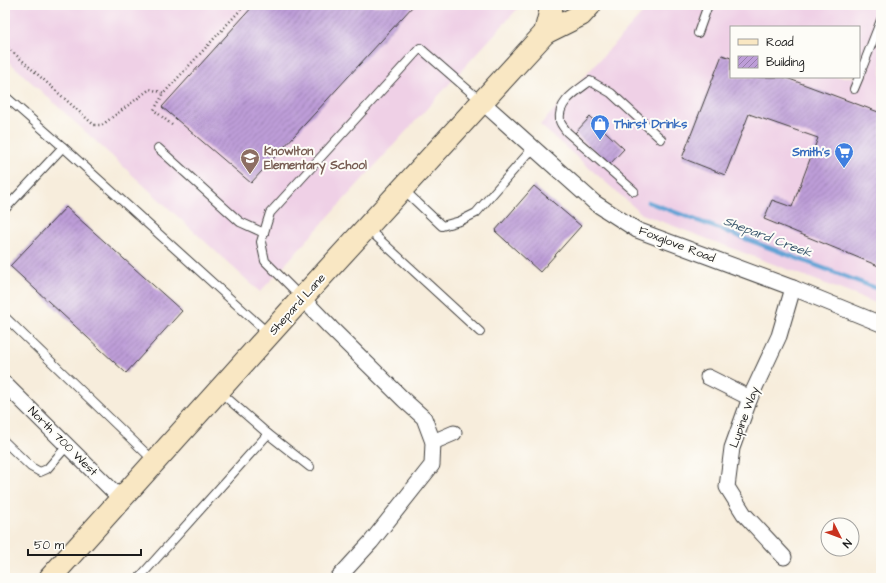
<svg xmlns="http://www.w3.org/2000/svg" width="886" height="583" font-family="'Architects Daughter',sans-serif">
	<defs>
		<pattern id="building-hatch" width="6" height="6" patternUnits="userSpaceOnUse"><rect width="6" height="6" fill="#bd9dd8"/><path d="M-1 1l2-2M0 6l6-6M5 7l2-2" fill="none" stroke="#997fae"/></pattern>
	</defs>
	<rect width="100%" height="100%" fill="#fdfcf7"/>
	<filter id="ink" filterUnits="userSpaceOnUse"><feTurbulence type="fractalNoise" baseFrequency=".025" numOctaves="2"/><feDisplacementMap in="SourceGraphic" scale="8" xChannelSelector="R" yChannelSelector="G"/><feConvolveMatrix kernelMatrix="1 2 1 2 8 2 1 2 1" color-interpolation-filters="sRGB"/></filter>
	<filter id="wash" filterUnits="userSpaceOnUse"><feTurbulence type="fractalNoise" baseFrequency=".012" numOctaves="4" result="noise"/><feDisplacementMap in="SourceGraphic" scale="16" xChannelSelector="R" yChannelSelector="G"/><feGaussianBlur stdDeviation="0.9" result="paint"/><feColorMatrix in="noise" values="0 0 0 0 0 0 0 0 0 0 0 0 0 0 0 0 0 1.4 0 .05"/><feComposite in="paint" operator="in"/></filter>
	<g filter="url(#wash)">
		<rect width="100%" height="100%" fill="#f7eddc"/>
		<g fill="#efd0e6" fill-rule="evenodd">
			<polygon points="5,5 521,5 260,292 5,58"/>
			<path d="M650,5H881V305L642,214L540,125ZM731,27H859V77H731Z"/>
		</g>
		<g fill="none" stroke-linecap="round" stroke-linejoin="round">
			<polyline stroke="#62a3d5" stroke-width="4.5" points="648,202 881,290"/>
		</g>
		<g id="blocks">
			<g fill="url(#building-hatch)">
				<polygon points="254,5 413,6 251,183 162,107"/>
				<polygon points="722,55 731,58 731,77 784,77 881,113 881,267 764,219 772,200 792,207 818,138 749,114 725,175 682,158"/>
				<polygon points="590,117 624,149 610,164 575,133"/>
				<polygon points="534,186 581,226 540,272 495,231"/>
				<polygon points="66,207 182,311 126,373 10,266"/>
			</g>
		</g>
	</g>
	<g filter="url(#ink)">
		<use href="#blocks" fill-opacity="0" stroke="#3d3b39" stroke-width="1"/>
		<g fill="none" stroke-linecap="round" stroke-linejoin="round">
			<defs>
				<g id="lane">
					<polyline points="698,33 708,5"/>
					<polyline points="859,76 881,20"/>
					<polyline points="854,89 859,77"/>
					<polyline points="5,96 63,147"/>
					<polyline points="158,148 240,222 264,233"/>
					<polyline points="403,189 442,226 460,221 476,213 533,148"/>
					<path d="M634,191L567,132C565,129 561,125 560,121C557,102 577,91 590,81L611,93L661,139"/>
					<polyline points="5,209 63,147 269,334"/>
					<polyline points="367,228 480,332"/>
					<polyline points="301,297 265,261 261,242 270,213 420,48 482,102"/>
					<polyline points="5,317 154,461"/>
					<polyline points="268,434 310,467"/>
					<polyline points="5,442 31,467 40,472 47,469 67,446"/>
					<polyline points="139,578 268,434 219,391"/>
				</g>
				<g id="street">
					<polyline points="482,102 595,203 637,230 793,288 881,324"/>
					<polyline points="302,298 331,328 405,401 424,418 433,442 432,465 371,542 338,578"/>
					<polyline points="708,377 750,398"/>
					<polyline points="5,384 121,499"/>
					<polyline points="433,442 454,433"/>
					<polyline points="784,557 744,514 727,487 732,448 750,398 779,336 793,288"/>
				</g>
				<g id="secondary">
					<polyline points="545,33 552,5"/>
					<polyline points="50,578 302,298 545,33 581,15 590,5"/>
				</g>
			</defs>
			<use href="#lane" stroke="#3d3b39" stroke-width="10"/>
			<use href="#street" stroke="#3d3b39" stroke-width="17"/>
			<use href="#secondary" stroke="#3d3b39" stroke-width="24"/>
			<g stroke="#3d3b39" stroke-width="2.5" stroke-dasharray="1 3" stroke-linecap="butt">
				<polyline points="5,45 94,125 102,125 150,89 164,93"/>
				<polyline points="172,125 154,110 164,93 245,5"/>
			</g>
			<use href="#lane" stroke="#fff" stroke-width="8"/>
			<use href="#street" stroke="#fff" stroke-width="15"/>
			<use href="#secondary" stroke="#f9e7c3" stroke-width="22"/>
		</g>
	</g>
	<defs>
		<symbol id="shop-pin" viewBox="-11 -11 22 30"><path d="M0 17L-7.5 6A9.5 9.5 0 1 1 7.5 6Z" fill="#3f7fe0" stroke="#fdfcf7"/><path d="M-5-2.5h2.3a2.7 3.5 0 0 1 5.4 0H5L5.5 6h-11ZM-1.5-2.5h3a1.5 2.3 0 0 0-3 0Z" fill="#fff"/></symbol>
		<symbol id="supermarket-pin" viewBox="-11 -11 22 30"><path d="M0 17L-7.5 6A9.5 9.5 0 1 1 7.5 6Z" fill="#3f7fe0" stroke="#fdfcf7"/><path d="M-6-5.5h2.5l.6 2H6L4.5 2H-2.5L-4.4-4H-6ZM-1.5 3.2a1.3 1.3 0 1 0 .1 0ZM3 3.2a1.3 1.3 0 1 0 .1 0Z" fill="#fff"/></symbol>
		<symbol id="school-pin" viewBox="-11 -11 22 30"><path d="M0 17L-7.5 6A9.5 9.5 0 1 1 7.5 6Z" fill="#8d6e63" stroke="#fdfcf7"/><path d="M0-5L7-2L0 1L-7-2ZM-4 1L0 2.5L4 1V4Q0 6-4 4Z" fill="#fff"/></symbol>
	</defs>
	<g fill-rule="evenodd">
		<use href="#shop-pin" x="589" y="113" width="22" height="30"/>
		<use href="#supermarket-pin" x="833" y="141" width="22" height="30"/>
		<use href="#school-pin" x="239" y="147" width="22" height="30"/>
	</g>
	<g text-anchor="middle" stroke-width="4" stroke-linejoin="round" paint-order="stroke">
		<g font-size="12" font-weight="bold" fill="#366cbe" stroke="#fdfcf7" text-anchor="start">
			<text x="614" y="128">Thirst Drinks</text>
			<text x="830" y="156" text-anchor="end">Smith's</text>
		</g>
		<g font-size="12" font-weight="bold" fill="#785e54" stroke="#fdfcf7" text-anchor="start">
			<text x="264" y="155">Knowlton<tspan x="264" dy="14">Elementary School</tspan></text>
		</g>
		<g font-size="12" fill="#1c1c1c" stroke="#fdfcf7">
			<text transform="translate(677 244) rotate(21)" y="4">Foxglove Road</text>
			<text transform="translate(297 304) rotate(-48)" y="4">Shepard Lane</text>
			<text transform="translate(744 417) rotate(-70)" y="4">Lupine Way</text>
			<text transform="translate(63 441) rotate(45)" y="4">North 700 West</text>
		</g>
		<g font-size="13" font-style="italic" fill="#3c596f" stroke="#fdfcf7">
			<text transform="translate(768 236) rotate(21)" y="5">Shepard Creek</text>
		</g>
	</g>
	<rect width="886" height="583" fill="none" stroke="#fdfcf7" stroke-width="20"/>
	<rect x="730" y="26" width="130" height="52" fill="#fdfcf7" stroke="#a3a29f"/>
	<rect x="738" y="39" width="20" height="6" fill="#f9e7c3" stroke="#a3a29f"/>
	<text x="766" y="46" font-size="12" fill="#1c1c1c">Road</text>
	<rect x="738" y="56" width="20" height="12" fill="url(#building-hatch)" stroke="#a3a29f"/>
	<text x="766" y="66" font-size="12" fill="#1c1c1c">Building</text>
	<g transform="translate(840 537) rotate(132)"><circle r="19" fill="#fdfcf7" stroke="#a3a29f"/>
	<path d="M0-3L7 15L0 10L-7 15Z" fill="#c8321e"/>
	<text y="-6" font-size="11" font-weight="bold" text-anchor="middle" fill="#1c1c1c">N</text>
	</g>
	<path d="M28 549v6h113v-6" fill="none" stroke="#1c1c1c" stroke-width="2"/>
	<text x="34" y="549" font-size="12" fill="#1c1c1c" stroke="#fdfcf7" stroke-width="3" paint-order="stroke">50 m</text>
</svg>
